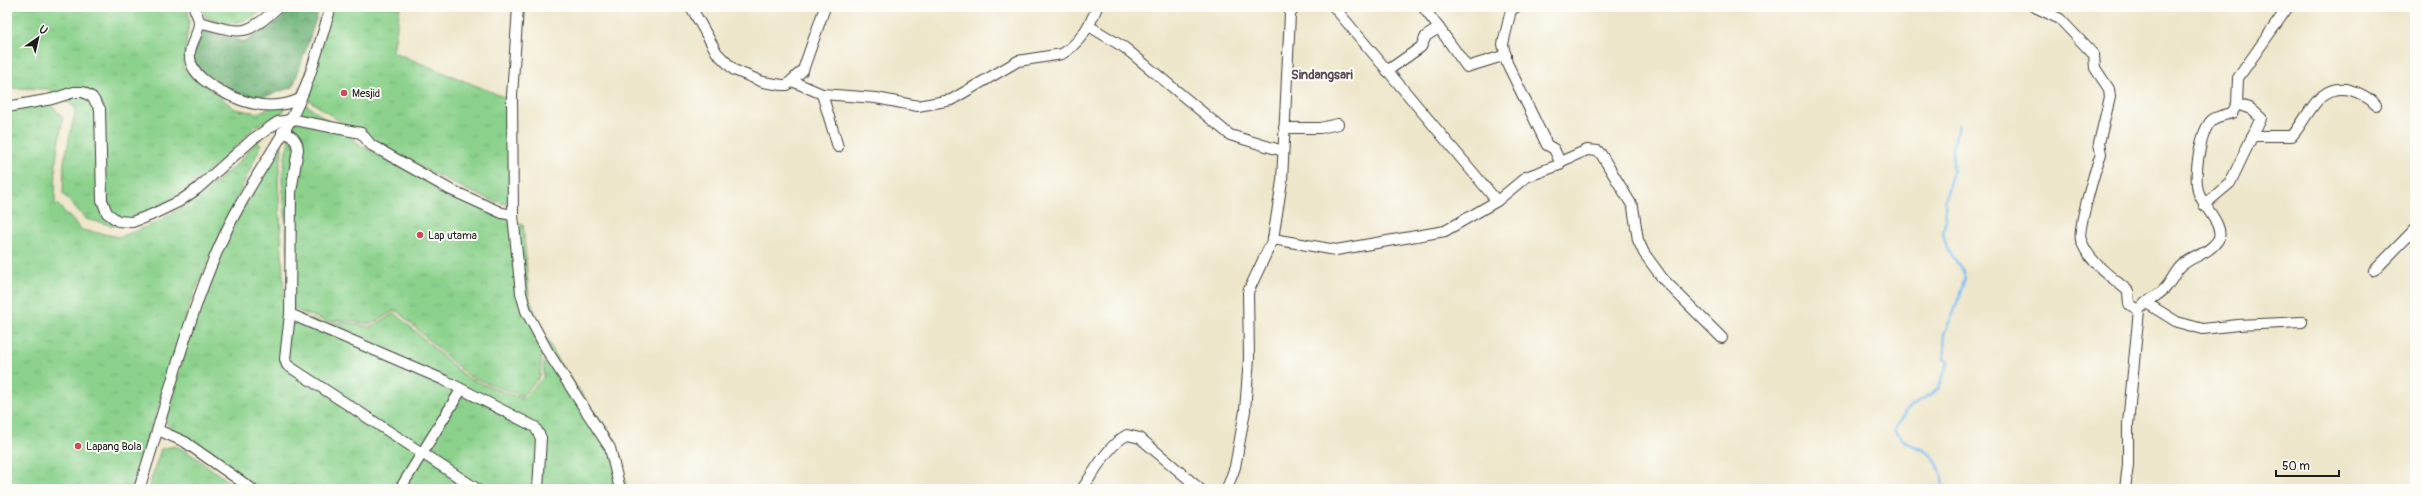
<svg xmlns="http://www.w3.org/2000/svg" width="2422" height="496" font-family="Pangolin,sans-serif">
	<defs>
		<pattern id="grass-tufts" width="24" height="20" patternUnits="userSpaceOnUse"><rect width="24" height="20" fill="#8bd18c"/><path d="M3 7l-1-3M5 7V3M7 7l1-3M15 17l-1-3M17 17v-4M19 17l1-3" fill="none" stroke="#77b378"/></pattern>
		<pattern id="forest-crowns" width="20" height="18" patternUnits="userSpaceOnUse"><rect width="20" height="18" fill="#70b378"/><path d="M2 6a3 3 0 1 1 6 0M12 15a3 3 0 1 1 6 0" fill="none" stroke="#5b9162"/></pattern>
	</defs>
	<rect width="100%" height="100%" fill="#fdfcf7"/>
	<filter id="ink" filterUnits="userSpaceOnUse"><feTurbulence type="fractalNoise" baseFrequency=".025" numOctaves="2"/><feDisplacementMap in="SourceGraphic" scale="8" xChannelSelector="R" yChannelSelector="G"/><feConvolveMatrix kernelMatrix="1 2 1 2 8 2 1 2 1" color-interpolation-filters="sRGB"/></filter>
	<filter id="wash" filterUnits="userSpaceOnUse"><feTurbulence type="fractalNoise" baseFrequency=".012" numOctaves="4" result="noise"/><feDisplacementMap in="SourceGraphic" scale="16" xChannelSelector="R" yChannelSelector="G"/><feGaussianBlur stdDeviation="0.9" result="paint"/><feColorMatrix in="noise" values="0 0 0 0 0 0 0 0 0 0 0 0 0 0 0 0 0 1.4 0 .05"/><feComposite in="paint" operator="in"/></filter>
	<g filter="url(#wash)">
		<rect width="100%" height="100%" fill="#eee6ca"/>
		<g fill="url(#grass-tufts)" stroke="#547654">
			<polygon points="7,7 188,7 189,21 183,68 235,109 257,113 286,101 283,112 256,126 221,161 178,196 146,213 114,226 86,219 63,194 64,162 76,108 48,89 7,88"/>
			<path d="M202,7H266C249,22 226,29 206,18Z"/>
			<polygon points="330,7 400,7 393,52 509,99 510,205 491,200 467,190 369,142 299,93"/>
			<polygon points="300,100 365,148 492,214 523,225 529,296 536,319 544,331 540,377 522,396 468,376 396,310 371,324 342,320 328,322 293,309 282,178 286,151"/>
			<polygon points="49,103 63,117 56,159 55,202 82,230 120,237 156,223 200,195 237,164 257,141 261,145 191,300 133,489 7,489 7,105"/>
			<polygon points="281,141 282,150 278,180 285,310 327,325 343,322 371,327 395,313 467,378 522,399 543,378 546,337 560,364 611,434 628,489 260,489 203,447 170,428 165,420 190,335 231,230"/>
			<polygon points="175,446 188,452 239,489 148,489 161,449"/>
		</g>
		<polygon fill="url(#forest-crowns)" stroke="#46684a" points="291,7 320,7 293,87 251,101 202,72 193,62 193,54 204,31 245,42 280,20"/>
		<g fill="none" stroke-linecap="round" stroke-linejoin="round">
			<path stroke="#79bdf0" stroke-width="2.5" d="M1945,489C1943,478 1938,459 1928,453C1912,443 1907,447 1895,430L1906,410L1938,389L1949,361L1945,358L1944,334L1954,312L1965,278L1963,271L1947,248L1943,233L1946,218L1945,202L1953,169V146L1959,124"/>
		</g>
	</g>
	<g filter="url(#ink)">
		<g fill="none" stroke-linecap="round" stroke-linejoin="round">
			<defs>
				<g id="street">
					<path d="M194,7C195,12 199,17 199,22C199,37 186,46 191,63C196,76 207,83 219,90C244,104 272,112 300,99"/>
					<polyline points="518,7 512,96 513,215 521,293 526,311 548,352 610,448 620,489"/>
					<polyline points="691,7 717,53 734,70 763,82 782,85 787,85 803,70 825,7"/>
					<path d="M2035,7L2060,19L2094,55L2095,68L2109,89L2110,97L2099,143L2101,154C2096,167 2077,230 2081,240C2089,263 2111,276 2128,291L2129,304L2139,310"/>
					<path d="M199,22C241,33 245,38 278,7"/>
					<polyline points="1089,26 1125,48 1230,135 1283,151"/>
					<polyline points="1439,28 1467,67 1506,55"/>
					<polyline points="1387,71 1421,47 1426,36 1439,28 1423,7"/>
					<path d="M792,81L822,94L876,98L918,106L951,100L1018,61L1062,54C1080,43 1090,26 1097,7"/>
					<polyline points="822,94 838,147"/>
					<polyline points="7,107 52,99 74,92 83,92 92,97 100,109 102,200 107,213 118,221 132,222 151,215 180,201 197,189 253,139 278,122 290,120"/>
					<polyline points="290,119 361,133 371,145 449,189 502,213 513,215"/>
					<polyline points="1284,128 1320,128 1338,124"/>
					<path d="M282,132C291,135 297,139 298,149L291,192L290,314L285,359L287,365L477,489"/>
					<path d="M2252,136H2292C2309,117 2318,82 2350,90C2361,93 2368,97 2376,105"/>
					<polyline points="1560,162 1587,150 1598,151 1601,154 1633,207 1638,240 1644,253 1663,279 1722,338"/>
					<polyline points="1497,201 1526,177 1559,165 1560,162 1554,149 1547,145 1507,63 1503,44 1511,10 1516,7"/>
					<polyline points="2204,205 2230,183 2261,118 2251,109 2237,104"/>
					<polyline points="1273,239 1336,250 1445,231 1497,201 1334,7"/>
					<polyline points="2374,271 2415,229"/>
					<polyline points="2145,302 2177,322 2203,329 2238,325 2302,322"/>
					<polyline points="290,314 444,380 535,427 541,438 538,489"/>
					<polyline points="158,430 185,442 252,489"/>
					<path d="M139,489C167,405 186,318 224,236C242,196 268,160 290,121C309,86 319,44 331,7"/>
					<polyline points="400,489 461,390"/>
					<path d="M1082,489C1095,471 1108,445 1127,435L1140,438L1200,489"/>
					<polyline points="1227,489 1235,467 1245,411 1249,358 1248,292 1273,239 1282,181 1290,14 1295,7"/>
					<path d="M2125,489L2128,465V424L2139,310C2147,299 2160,296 2167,286C2172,280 2175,272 2181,266C2192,256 2209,254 2218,240C2226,226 2201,205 2198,191C2194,175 2200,131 2212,120C2217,116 2225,115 2232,113L2237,104L2238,78L2288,7"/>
				</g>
			</defs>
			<use href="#street" stroke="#3c3a36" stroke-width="12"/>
			<use href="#street" stroke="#fff" stroke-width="10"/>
		</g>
	</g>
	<g fill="#d1495b" stroke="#fdfcf7" stroke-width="1.5">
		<circle cx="344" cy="93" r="4"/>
		<circle cx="420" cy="235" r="4"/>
		<circle cx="78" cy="446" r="4"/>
	</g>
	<g text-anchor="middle" stroke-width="4" stroke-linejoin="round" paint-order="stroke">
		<g font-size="11" fill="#1c1c1c" stroke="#fdfcf7" text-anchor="start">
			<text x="352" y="97">Mesjid</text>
			<text x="428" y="239">Lap utama</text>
			<text x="86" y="450">Lapang Bola</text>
		</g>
		<g font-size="13" font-weight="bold" fill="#5b4a55" stroke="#fdfcf7">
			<text x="1322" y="79">Sindangsari</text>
		</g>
	</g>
	<rect width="2422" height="496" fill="none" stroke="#fdfcf7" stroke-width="24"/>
	<g transform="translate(38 38) rotate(34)" stroke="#fdfcf7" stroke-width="3" paint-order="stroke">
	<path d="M0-3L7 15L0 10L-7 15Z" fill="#1c1c1c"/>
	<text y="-6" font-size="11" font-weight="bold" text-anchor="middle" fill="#1c1c1c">U</text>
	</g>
	<path d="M2276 470v6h63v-6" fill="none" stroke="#1c1c1c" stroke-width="2"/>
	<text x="2282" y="470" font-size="12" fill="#1c1c1c" stroke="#fdfcf7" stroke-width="3" paint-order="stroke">50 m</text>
</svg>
